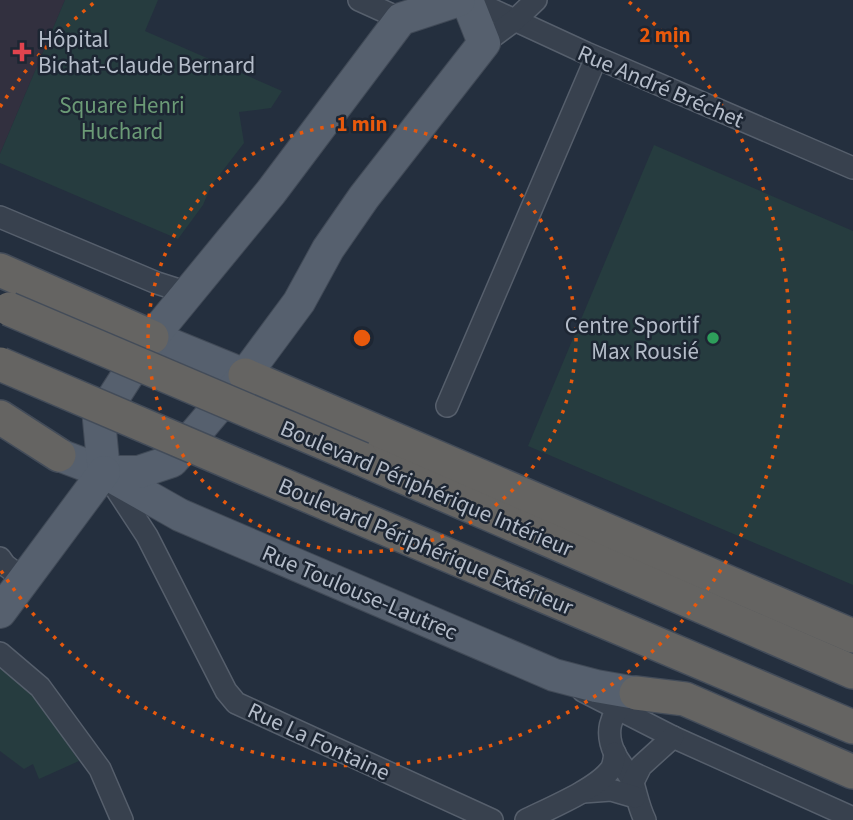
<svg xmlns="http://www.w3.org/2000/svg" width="853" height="820" font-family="'Source Sans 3',sans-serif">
	<rect width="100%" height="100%" fill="#242f3e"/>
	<polygon fill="#32303f" points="0,0 65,0 0,154"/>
	<g fill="#263c3f">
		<polygon points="65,0 158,0 145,31 282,91 271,108 239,112 244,143 211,186 203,205 178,239 0,163 0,154"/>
		<polygon points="654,145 853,231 853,585 528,446"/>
		<polygon points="0,668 32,693 79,761 39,779 33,764 24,769 0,751"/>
	</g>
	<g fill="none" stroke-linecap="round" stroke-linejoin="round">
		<defs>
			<g id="minor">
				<polyline points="359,0 401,19"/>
				<polyline points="471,0 586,53 853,168"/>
				<polyline points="484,43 515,20 536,0"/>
				<polyline points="0,217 157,283 188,293"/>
				<polyline points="447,406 596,58"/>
				<polyline points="109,478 147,536 226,691 236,703 492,820"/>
				<polyline points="0,558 5,565 25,580"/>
				<polyline points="0,653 40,687 100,769 122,820"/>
				<polyline points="583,691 673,737 853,818"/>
				<path d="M627,700C609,715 605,733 615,754C620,764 629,773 633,783C637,796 639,808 645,820"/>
				<polyline points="633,782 641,766 673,737"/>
				<polyline points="583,792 611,790 635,797"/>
				<path d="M526,820C548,809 597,789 611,769C614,764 614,759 615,753"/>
			</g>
			<g id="primary">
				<polyline points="152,337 245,375"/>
				<polyline points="59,455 104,472 180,515 554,675 596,686 636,693"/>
				<polyline points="104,472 139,472 172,461 245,375 299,302 328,249 364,197 484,43 467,0"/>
				<polyline points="104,472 99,420 152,337 271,192 401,19 459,0"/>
				<polyline points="0,612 104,472"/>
			</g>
			<g id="trunk">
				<polyline points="0,270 152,337"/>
				<polyline points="245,375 853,636"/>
				<polyline points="0,417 59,455"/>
				<polyline points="362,459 853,672"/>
				<polyline points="351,514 853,727"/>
				<polyline points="636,693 685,699 853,772"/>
			</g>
		</defs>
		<use href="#minor" stroke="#565f6c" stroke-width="24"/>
		<use href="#primary" stroke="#414a57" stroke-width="34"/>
		<use href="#trunk" stroke="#434c59" stroke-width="36"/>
		<use href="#minor" stroke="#38414e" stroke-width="21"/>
		<use href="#primary" stroke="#56606e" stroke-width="32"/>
		<use href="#trunk" stroke="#656462" stroke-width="33"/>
		<defs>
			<g id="trunk-bridge">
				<polyline points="9,309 362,459"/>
				<polyline points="0,364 351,514"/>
			</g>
		</defs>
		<use href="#trunk-bridge" stroke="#434c59" stroke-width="36" stroke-linecap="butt"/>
		<use href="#trunk-bridge" stroke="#656462" stroke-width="33"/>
	</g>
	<g fill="none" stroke="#e8590c" stroke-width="3.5" stroke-dasharray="3.5 7">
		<circle cx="362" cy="338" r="214"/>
		<path d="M0 107A429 429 0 0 1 95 2M629 2A429 429 0 1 1 0 569"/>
	</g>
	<path fill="#e0444e" stroke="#1d2633" stroke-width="2.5" d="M18.5 41.5h7v7h7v7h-7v7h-7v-7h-7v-7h7z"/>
	<circle fill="#2e9e5b" stroke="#1d2633" stroke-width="2.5" cx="713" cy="338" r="7"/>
	<g text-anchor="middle" stroke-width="5" stroke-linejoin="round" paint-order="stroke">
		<g font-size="23" fill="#b4bcc9" stroke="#1d2633" text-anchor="start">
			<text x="38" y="47">Hôpital<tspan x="38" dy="26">Bichat-Claude Bernard</tspan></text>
			<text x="699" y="333" text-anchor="end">Centre Sportif<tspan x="699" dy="26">Max Rousié</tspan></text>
		</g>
		<g font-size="23" fill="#b4bcc9" stroke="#1d2633">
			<text transform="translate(661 86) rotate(23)" y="8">Rue André Bréchet</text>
			<text transform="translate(427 488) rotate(23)" y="8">Boulevard Périphérique Intérieur</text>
			<text transform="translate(426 546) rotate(23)" y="8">Boulevard Périphérique Extérieur</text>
			<text transform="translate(360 592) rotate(23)" y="8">Rue Toulouse-Lautrec</text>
			<text transform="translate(319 741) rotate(25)" y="8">Rue La Fontaine</text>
		</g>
		<g font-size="23" fill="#6b9a76" stroke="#1d2633">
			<text x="122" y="113">Square Henri<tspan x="122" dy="26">Huchard</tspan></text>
		</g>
	</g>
	<circle cx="362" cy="338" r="10" fill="#e8590c" stroke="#1d2633" stroke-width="3.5"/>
	<g font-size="21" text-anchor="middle" font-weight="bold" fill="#e8590c" stroke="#1d2633" stroke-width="5" stroke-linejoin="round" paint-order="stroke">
		<text x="665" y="42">2 min</text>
		<text x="362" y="131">1 min</text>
	</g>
</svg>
